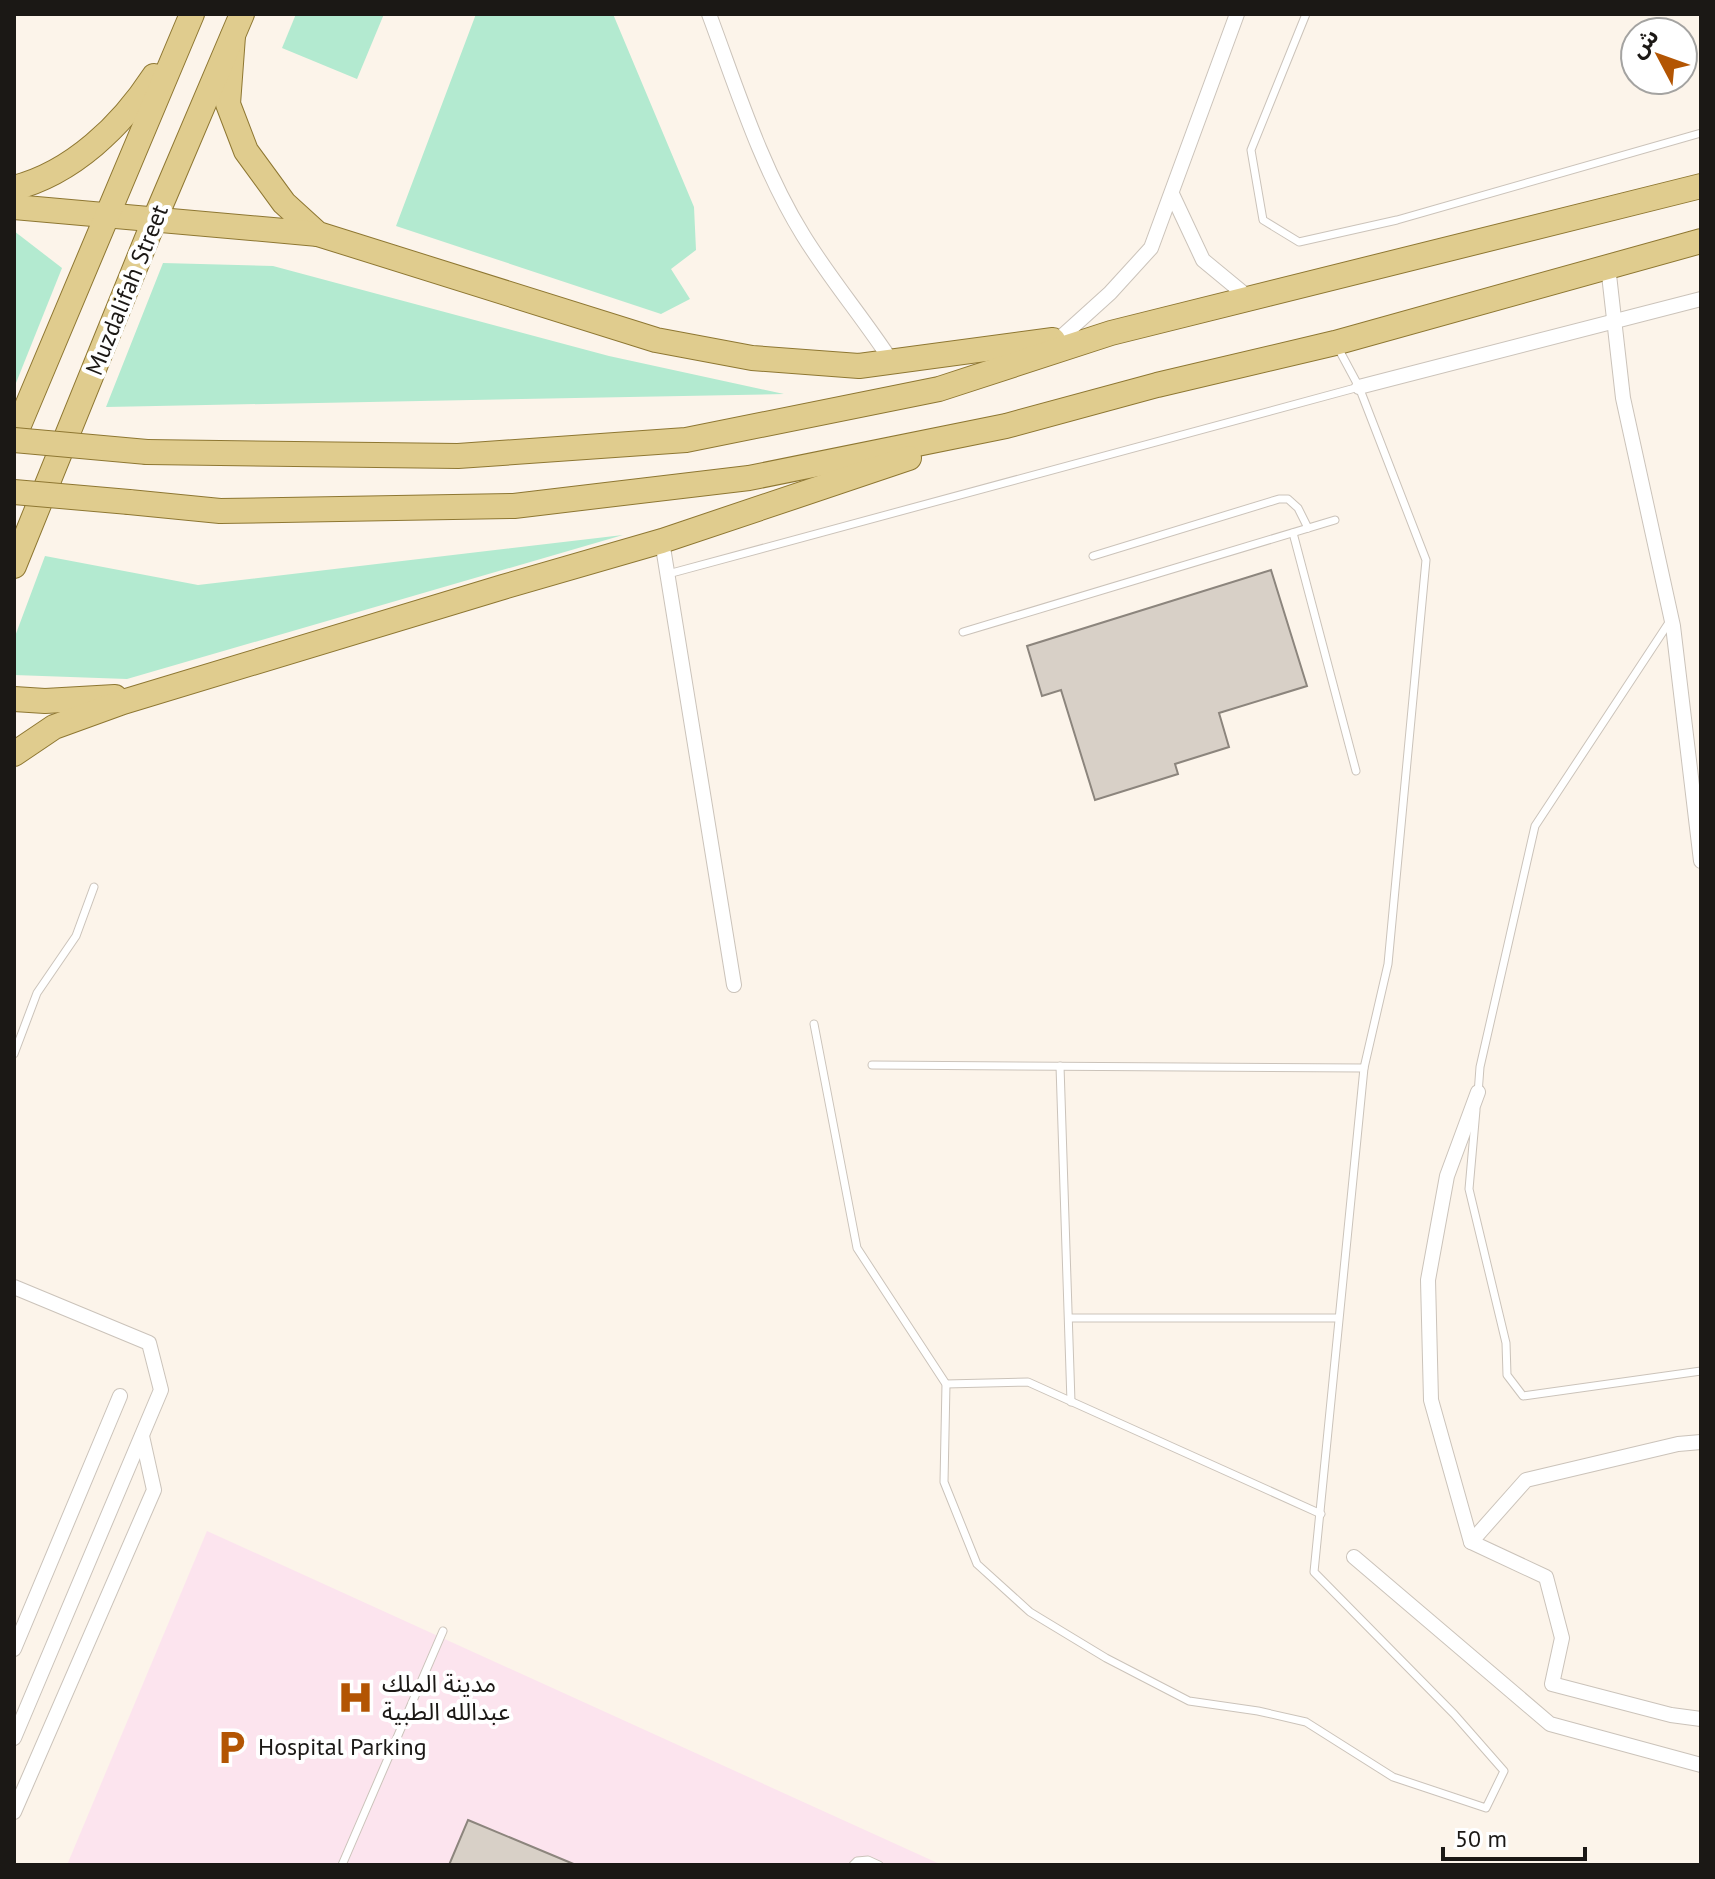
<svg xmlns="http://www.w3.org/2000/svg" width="1715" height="1879" font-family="'PT Sans','Noto Sans Arabic',sans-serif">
	<rect width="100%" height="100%" fill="#fcf4ea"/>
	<polygon fill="#fce4ee" points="207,1531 942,1865 67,1865"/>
	<g fill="#b3ead0">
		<polygon points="296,14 384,14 357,79 282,48"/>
		<polygon points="476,14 613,14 694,207 696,250 671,269 690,299 661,314 396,226"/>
		<polygon points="14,231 62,268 14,388"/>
		<polygon points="163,263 273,266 609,356 784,394 106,407"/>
		<polygon points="623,535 127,679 14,675 14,639 45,556 198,585"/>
	</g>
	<g fill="#d8d0c7" stroke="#8c857d" stroke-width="2">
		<polygon points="1271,570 1307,686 1219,713 1229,747 1175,764 1178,774 1095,800 1061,690 1042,696 1027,646"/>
		<polygon points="468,1820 576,1865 449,1865"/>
	</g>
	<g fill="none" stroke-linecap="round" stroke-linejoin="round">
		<defs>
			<g id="lane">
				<polyline points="1306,14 1251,150 1263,220 1299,242 1397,220 1701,133"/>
				<polyline points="1293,533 1356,771"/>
				<polyline points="1093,556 1279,499 1288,499 1298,508 1308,528"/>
				<polyline points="668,574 1359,387"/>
				<polyline points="963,632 1335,520"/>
				<polyline points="814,1024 857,1248 946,1384 944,1482 977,1564 1030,1612 1106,1658 1189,1701 1258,1711 1306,1722 1393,1777 1486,1808 1504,1771 1454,1714 1314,1572 1364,1068 1388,964 1426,560 1359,387 1337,346"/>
				<polyline points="14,1054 37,993 76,936 94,887"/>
				<polyline points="872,1065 1364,1068"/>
				<polyline points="1060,1066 1071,1402"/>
				<polyline points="1478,1094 1480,1067 1535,826 1670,621"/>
				<polyline points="1476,1110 1469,1189 1506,1343 1507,1375 1523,1396 1701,1371"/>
				<polyline points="1069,1318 1337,1318"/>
				<polyline points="946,1384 1028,1382 1321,1514"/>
				<polyline points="342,1865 443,1631"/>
				<polyline points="853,1865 857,1861 868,1860 879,1865"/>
			</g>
			<g id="street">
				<path d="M709,14C737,89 761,167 803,235C830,279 864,319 892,362"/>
				<polyline points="1172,194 1203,260 1249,298"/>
				<polyline points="1608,266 1623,398 1673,626 1701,861"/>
				<polyline points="1058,340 1110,293 1151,248 1237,14"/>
				<polyline points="1359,387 1701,299"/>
				<polyline points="662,541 734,985"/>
				<polyline points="1478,1092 1447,1176 1428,1280 1431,1400 1471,1542 1546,1577 1562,1638 1552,1684 1671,1715 1701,1719"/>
				<polyline points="14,1287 149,1343 161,1390 14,1738"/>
				<polyline points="1471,1542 1526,1480 1678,1444 1701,1442"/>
				<polyline points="1354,1557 1550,1724 1701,1765"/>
				<polyline points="14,1649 120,1396"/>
				<polyline points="14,1812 154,1490 142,1436"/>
			</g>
			<g id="primary">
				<polyline points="233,36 228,104 246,151 284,203 318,234 656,340 752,358 859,366 1053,340"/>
				<path d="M14,188C73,173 122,125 154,76"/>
				<polyline points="14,207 318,234"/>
				<polyline points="14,437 192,14"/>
				<polyline points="147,452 458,456 686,440 939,389 1111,333 1701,186"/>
				<polyline points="129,502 220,511 514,506 749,478 1006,426 1157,385 1335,343 1701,241"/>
				<polyline points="14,566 154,221 242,14"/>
				<polyline points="14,699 45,701 115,697"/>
				<polyline points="14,754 54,727 123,702 503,587 662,541 909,458"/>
			</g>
		</defs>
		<use href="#lane" stroke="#cbc3ba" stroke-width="9"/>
		<use href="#street" stroke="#cbc3ba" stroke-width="16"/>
		<use href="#primary" stroke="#8e7732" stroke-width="26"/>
		<use href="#lane" stroke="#fff" stroke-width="7"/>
		<use href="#street" stroke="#fff" stroke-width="14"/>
		<use href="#primary" stroke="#e0cc8e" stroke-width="24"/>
		<defs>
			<g id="primary-bridge">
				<polyline points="14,440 147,452"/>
				<polyline points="14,492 129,502"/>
			</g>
		</defs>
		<use href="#primary-bridge" stroke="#8e7732" stroke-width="26" stroke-linecap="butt"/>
		<use href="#primary-bridge" stroke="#e0cc8e" stroke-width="24"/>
	</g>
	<defs>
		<symbol id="hospital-bare" viewBox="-9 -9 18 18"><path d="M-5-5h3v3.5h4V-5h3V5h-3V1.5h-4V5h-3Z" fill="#b35503" stroke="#fff" stroke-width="2.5" paint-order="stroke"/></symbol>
		<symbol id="parking-bare" viewBox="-9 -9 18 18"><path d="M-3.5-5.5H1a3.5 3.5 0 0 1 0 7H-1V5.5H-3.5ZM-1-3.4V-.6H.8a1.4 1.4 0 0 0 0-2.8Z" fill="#b35503" stroke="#fff" stroke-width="2.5" paint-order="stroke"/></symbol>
	</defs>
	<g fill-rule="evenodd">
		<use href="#hospital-bare" x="330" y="1672" width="51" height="51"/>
		<use href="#parking-bare" x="206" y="1722" width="51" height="51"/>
	</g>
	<g text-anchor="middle" stroke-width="8" stroke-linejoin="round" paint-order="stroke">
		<g font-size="24" fill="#1b1815" stroke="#fff">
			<text transform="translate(127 290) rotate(-68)" y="8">Muzdalifah Street</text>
		</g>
		<g font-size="24" fill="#1b1815" stroke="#fff" text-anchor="start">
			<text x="382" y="1692">مدينة الملك<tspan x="382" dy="28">عبدالله الطبية</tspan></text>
			<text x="258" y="1755">Hospital Parking</text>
		</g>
	</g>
	<rect width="1715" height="1879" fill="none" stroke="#1b1815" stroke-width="32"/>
	<g transform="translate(1659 56) rotate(311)"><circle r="38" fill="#ffffff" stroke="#a4a3a1" stroke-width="2"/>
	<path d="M0-6L14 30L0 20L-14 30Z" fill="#b35503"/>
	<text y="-12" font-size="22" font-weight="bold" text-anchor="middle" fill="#1b1815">ش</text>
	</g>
	<path d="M1443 1847v12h142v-12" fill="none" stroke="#1b1815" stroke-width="4"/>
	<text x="1455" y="1847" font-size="24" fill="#1b1815" stroke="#ffffff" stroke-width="6" paint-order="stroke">50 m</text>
</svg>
